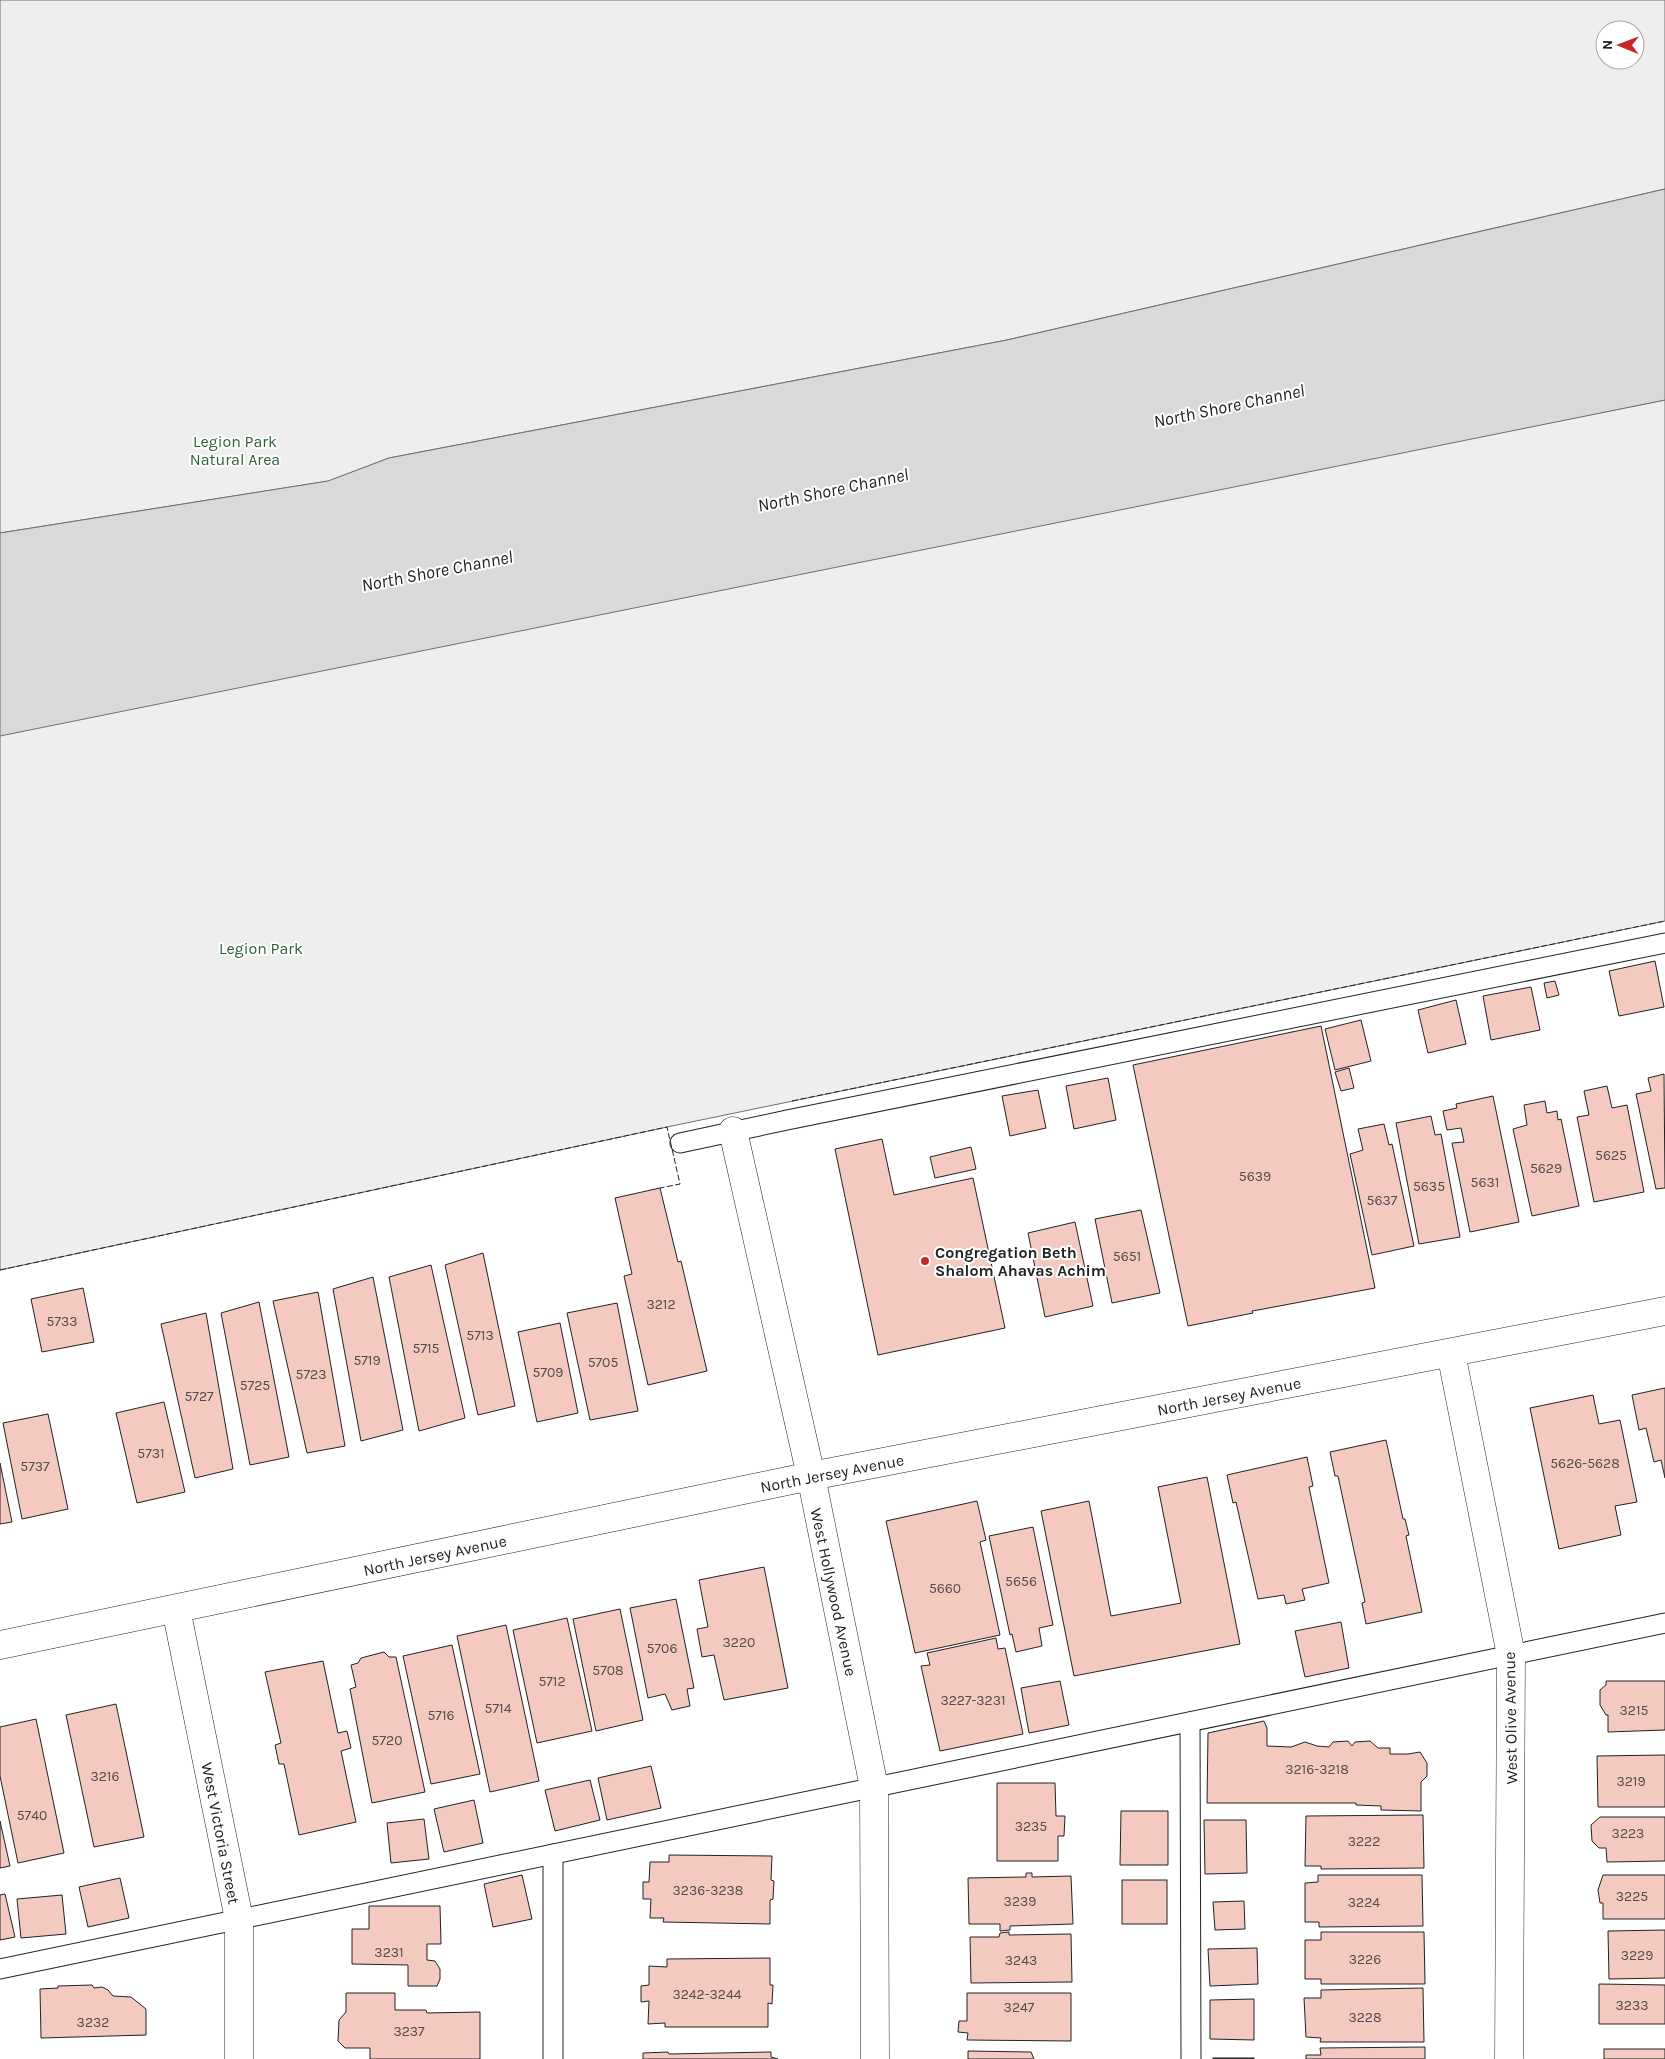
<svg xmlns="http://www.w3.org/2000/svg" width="1665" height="2059" font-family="Karla,sans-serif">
	<rect width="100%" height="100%" fill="#fff"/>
	<g fill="#eee" stroke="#6f6f6f" fill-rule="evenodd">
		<path d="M0,0H1665V189L1007,340L389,458L329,481L0,533ZM1605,30H1635V60H1605Z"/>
		<polygon points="1665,400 1665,921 667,1127 0,1270 0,729"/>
	</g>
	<polygon fill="#d9d9d9" stroke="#6f6f6f" points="1665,189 1665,400 0,736 0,533 328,481 389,458 1007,340"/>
	<g fill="#f3c9c0" stroke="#222">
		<polygon points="1655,961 1664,1007 1619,1016 1609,971"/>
		<polygon points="1555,981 1559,995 1547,998 1544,983"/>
		<polygon points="1531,987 1540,1030 1491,1040 1483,996"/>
		<polygon points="1456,1000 1466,1044 1428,1053 1418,1010"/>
		<polygon points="1361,1020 1371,1061 1335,1070 1325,1029"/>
		<polygon points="1321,1026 1375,1288 1258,1310 1252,1311 1253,1313 1188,1326 1133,1065"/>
		<polygon points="1349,1068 1354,1088 1341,1091 1335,1072"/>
		<polygon points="1664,1074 1665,1188 1656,1189 1636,1094 1651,1091 1648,1078"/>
		<polygon points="1108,1078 1116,1120 1074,1129 1066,1086"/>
		<polygon points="1607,1086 1612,1108 1627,1105 1644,1192 1594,1202 1577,1117 1589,1115 1584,1091"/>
		<polygon points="1038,1090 1046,1128 1010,1136 1002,1096"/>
		<polygon points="1493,1096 1519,1222 1470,1232 1452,1143 1464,1142 1461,1128 1447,1130 1443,1111 1457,1108 1456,1104"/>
		<polygon points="1545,1101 1547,1113 1557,1111 1558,1120 1561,1119 1579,1206 1532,1216 1513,1129 1527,1125 1524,1105"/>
		<polygon points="1431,1116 1435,1135 1441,1134 1460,1237 1419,1244 1396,1123"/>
		<polygon points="1384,1124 1389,1145 1392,1144 1414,1246 1372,1255 1350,1154 1363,1150 1358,1129"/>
		<polygon points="882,1139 894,1195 973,1178 1005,1328 878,1355 835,1149"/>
		<polygon points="971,1147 976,1169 935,1178 930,1157"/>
		<polygon points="660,1188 678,1262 681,1261 707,1371 648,1385 624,1276 632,1274 615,1198"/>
		<polygon points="1141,1210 1160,1293 1112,1303 1095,1219"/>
		<polygon points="1075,1222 1093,1306 1045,1317 1028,1233"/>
		<polygon points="483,1253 515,1406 478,1415 445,1265"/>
		<polygon points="431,1265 465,1418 419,1431 389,1277"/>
		<polygon points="373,1277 403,1430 361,1441 333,1289"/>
		<polygon points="83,1288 94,1342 42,1352 31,1299"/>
		<polygon points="318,1292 345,1446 307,1453 273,1301"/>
		<polygon points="259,1302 289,1457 250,1465 221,1313"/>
		<polygon points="617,1303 638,1411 590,1420 567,1313"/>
		<polygon points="206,1313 233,1469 195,1478 161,1324"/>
		<polygon points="560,1323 578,1413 537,1422 518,1332"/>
		<polygon points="1665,1388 1665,1478 1661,1460 1654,1462 1646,1428 1639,1430 1632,1395"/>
		<polygon points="1593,1395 1599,1424 1620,1420 1637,1502 1615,1506 1621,1535 1559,1549 1530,1408"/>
		<polygon points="164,1402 185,1492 137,1503 116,1413"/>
		<polygon points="48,1414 68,1509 22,1519 3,1423"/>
		<polygon points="1386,1440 1403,1519 1405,1519 1409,1535 1406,1536 1422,1612 1366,1624 1362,1603 1365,1602 1338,1476 1335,1476 1330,1452"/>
		<polygon points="1307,1457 1313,1486 1309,1487 1329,1583 1302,1589 1305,1600 1286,1604 1284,1595 1258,1599 1236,1502 1233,1503 1227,1475"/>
		<polygon points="0,1463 12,1522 0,1524"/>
		<polygon points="1207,1477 1240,1644 1074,1676 1041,1511 1089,1501 1111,1616 1181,1603 1158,1487"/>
		<polygon points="977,1501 986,1540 980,1542 1000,1635 915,1653 886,1521"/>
		<polygon points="1033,1527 1053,1625 1039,1628 1042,1646 1016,1652 1012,1634 1010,1635 989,1536"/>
		<polygon points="764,1567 788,1688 724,1700 714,1655 702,1657 697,1629 708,1627 699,1580"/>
		<polygon points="676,1599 694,1688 687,1689 690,1706 672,1710 665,1694 648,1698 630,1608"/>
		<polygon points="620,1609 643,1720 596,1731 573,1619"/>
		<polygon points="567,1618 592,1731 537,1743 513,1630"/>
		<polygon points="1341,1622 1349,1668 1305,1677 1295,1631"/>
		<polygon points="506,1625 539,1781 490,1792 457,1636"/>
		<polygon points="996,1638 998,1649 1005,1648 1023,1734 940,1751 921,1666 930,1665 927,1653"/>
		<polygon points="452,1645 480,1774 431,1784 403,1656"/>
		<polygon points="384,1652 389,1657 396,1657 425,1792 372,1803 350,1689 356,1687 351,1665 358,1663 361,1658"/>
		<polygon points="323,1661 338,1733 347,1731 351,1748 341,1751 356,1822 299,1835 284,1764 279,1764 275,1745 281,1743 265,1672"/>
		<polygon points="1060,1681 1069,1725 1029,1733 1021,1688"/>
		<polygon points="1606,1681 1665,1681 1665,1730 1608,1732 1608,1715 1606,1715 1600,1705 1600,1690 1606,1685"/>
		<polygon points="116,1704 144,1837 94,1847 66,1715"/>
		<polygon points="36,1719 64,1853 18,1863 0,1776 0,1727"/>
		<polygon points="1264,1721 1267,1728 1267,1746 1291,1747 1305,1742 1317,1746 1329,1747 1333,1742 1348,1741 1352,1746 1355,1742 1370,1741 1378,1748 1390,1748 1390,1754 1408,1754 1420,1752 1427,1763 1427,1776 1421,1782 1421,1811 1381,1810 1381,1806 1356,1805 1356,1803 1207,1803 1208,1733"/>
		<polygon points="1665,1755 1665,1807 1598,1807 1597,1756"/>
		<polygon points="651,1766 661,1808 607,1820 598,1778"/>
		<polygon points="590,1780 600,1820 555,1831 545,1790"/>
		<polygon points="997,1783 1055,1783 1056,1816 1065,1816 1064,1836 1058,1836 1058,1861 997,1861"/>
		<polygon points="474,1800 483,1843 444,1852 434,1809"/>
		<polygon points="1121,1811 1168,1811 1168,1865 1120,1865"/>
		<polygon points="1423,1815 1424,1868 1321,1869 1321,1866 1305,1866 1306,1816"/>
		<polygon points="1600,1817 1665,1817 1665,1861 1607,1862 1606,1848 1599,1848 1592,1841 1591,1825"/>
		<polygon points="424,1819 429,1859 391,1863 387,1823"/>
		<polygon points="1204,1820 1246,1820 1247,1873 1205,1874"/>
		<polygon points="0,1821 10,1866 0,1868"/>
		<polygon points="669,1855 772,1856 771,1880 774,1881 773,1899 770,1900 770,1924 663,1922 664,1918 650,1918 651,1899 643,1899 643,1882 649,1882 650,1862 669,1862"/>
		<polygon points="1026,1873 1032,1873 1032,1877 1071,1876 1073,1924 1010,1926 1010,1930 1000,1931 1000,1924 969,1924 968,1878 1026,1877"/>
		<polygon points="522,1875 532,1919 493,1927 484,1884"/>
		<polygon points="1318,1875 1422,1875 1423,1926 1319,1927 1319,1922 1305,1922 1305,1883 1318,1882"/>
		<polygon points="1603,1875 1665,1875 1665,1919 1603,1919 1603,1903 1600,1903 1598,1890"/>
		<polygon points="120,1878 129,1918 88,1927 79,1887"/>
		<rect x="1122" y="1880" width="45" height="44"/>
		<polygon points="5,1894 15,1937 0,1940 0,1895"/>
		<polygon points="62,1895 66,1934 21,1938 17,1899"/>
		<polygon points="1244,1901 1245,1929 1215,1930 1213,1902"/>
		<polygon points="369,1906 440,1906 441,1944 427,1944 427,1960 435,1961 440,1969 440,1979 437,1986 408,1986 408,1965 352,1964 352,1929 369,1929"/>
		<polygon points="1665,1930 1665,1978 1609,1979 1608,1931"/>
		<polygon points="1009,1932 1009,1935 1071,1934 1072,1982 971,1983 970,1937 999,1937 1000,1933"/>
		<polygon points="1321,1932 1424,1932 1425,1984 1321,1984 1321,1979 1305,1979 1305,1940 1321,1940"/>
		<polygon points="1257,1948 1258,1984 1210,1986 1208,1949"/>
		<polygon points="770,1958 770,1985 773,1985 772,2004 768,2003 768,2027 665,2027 665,2023 648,2024 649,2001 641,2002 641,1986 649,1985 649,1966 667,1967 667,1959"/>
		<polygon points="1599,1984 1665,1985 1665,2024 1599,2024"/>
		<polygon points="92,1985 94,1988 102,1987 108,1990 113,1996 131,1997 146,2009 146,2035 41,2038 40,1989 58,1988 58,1986"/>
		<polygon points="1423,1988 1424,2042 1320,2042 1321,2038 1306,2037 1304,1998 1321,1998 1321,1990"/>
		<polygon points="346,1993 395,1993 395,2010 426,2010 427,2013 480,2012 480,2059 370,2059 370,2048 345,2048 338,2041 339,2020 346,2012"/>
		<polygon points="967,1993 1071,1993 1071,2041 967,2040 968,2033 958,2032 959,2021 967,2021"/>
		<polygon points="1254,1999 1254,2040 1210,2039 1210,2000"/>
		<polygon points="1425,2047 1425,2059 1306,2059 1306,2055 1321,2055 1320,2048"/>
		<rect x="1604" y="2049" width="61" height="10"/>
		<polygon points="968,2051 1031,2052 1034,2059 968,2059"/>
		<polygon points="668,2052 669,2054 771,2052 771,2057 778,2059 643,2059 643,2053"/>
		<rect x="1213" y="2058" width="41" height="1"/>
	</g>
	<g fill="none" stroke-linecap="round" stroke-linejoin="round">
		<defs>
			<g id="lane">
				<polyline points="680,1143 787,1120 1665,943"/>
				<polyline points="1190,1722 1191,2059"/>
				<polyline points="0,1969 1665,1623"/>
				<polyline points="553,2059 553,1854"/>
			</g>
			<g id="street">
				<polyline points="733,1131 811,1476 874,1787 875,2059"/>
				<polyline points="1451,1353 1511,1655 1509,2059"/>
				<polyline points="176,1609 239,1919 239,2059"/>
			</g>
			<polyline id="secondary" points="0,1645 811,1476 1665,1311"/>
		</defs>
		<use href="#lane" stroke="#222" stroke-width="21"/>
		<use href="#street" stroke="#222" stroke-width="29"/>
		<use href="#secondary" stroke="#222" stroke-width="29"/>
		<use href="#lane" stroke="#fff" stroke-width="19"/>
		<use href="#street" stroke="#fff" stroke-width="28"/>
		<use href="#secondary" stroke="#fff" stroke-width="28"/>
		<g stroke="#222" stroke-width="1" stroke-dasharray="6 2.5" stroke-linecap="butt">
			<polyline points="792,1101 1665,921"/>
			<polyline points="0,1270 667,1127 680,1184 660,1188"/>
		</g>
	</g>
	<circle fill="#c62828" stroke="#fff" stroke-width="2" cx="925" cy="1261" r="5"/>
	<g text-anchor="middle" stroke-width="4" stroke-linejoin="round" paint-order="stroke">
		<g font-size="14" fill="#564c4a">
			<text x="1611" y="1160">5625</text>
			<text x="1546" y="1173">5629</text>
			<text x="1255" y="1181">5639</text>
			<text x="1485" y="1187">5631</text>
			<text x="1429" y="1191">5635</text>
			<text x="1382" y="1205">5637</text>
			<text x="1127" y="1261">5651</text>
			<text x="661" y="1309">3212</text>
			<text x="62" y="1326">5733</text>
			<text x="480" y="1340">5713</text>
			<text x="426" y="1353">5715</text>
			<text x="367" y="1365">5719</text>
			<text x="603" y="1367">5705</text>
			<text x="548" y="1377">5709</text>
			<text x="311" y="1379">5723</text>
			<text x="255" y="1390">5725</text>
			<text x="199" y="1401">5727</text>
			<text x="151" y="1458">5731</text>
			<text x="1585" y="1468">5626-5628</text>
			<text x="35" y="1471">5737</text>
			<text x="1021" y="1586">5656</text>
			<text x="945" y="1593">5660</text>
			<text x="739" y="1647">3220</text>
			<text x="662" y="1653">5706</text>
			<text x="608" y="1675">5708</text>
			<text x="552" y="1686">5712</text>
			<text x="973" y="1705">3227-3231</text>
			<text x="498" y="1713">5714</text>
			<text x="1634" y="1715">3215</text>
			<text x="441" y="1720">5716</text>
			<text x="387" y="1745">5720</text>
			<text x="1317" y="1774">3216-3218</text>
			<text x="105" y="1781">3216</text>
			<text x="1631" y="1786">3219</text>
			<text x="32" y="1820">5740</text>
			<text x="1031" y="1831">3235</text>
			<text x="1628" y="1838">3223</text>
			<text x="1364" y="1846">3222</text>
			<text x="708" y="1895">3236-3238</text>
			<text x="1632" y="1901">3225</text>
			<text x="1020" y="1906">3239</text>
			<text x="1364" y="1907">3224</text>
			<text x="389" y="1957">3231</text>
			<text x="1637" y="1960">3229</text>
			<text x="1365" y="1964">3226</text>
			<text x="1021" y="1965">3243</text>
			<text x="707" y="1999">3242-3244</text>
			<text x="1632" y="2010">3233</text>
			<text x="1019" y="2012">3247</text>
			<text x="1365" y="2022">3228</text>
			<text x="93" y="2027">3232</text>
			<text x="409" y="2036">3237</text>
		</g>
		<g font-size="16" fill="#2f5e38" stroke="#fff">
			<text x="235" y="447">Legion Park<tspan x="235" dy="18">Natural Area</tspan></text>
			<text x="261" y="954">Legion Park</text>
		</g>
		<g font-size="16" font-weight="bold" fill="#222" stroke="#fff" text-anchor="start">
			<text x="935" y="1258">Congregation Beth<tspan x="935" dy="18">Shalom Ahavas Achim</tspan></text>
		</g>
		<g font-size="16" fill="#222" stroke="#fff">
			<text transform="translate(1229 1396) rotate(-11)" y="6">North Jersey Avenue</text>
			<text transform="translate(832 1473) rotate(-11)" y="6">North Jersey Avenue</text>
			<text transform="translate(435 1555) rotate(-12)" y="6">North Jersey Avenue</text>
			<text transform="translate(834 1592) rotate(78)" y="6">West Hollywood Avenue</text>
			<text transform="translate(1510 1718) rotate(-91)" y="6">West Olive Avenue</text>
			<text transform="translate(221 1833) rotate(79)" y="6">West Victoria Street</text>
		</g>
		<g font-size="18" font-style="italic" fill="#222" stroke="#fff">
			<text transform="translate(1229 406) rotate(-12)" y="6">North Shore Channel</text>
			<text transform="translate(833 490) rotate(-12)" y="6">North Shore Channel</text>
			<text transform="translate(437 571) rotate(-11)" y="6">North Shore Channel</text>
		</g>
	</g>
	<g transform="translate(1620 45) rotate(271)"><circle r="24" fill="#ffffff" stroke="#a7a7a7"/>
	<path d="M0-4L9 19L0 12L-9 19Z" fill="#c62828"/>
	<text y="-8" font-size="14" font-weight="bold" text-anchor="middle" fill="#222222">N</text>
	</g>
</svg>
